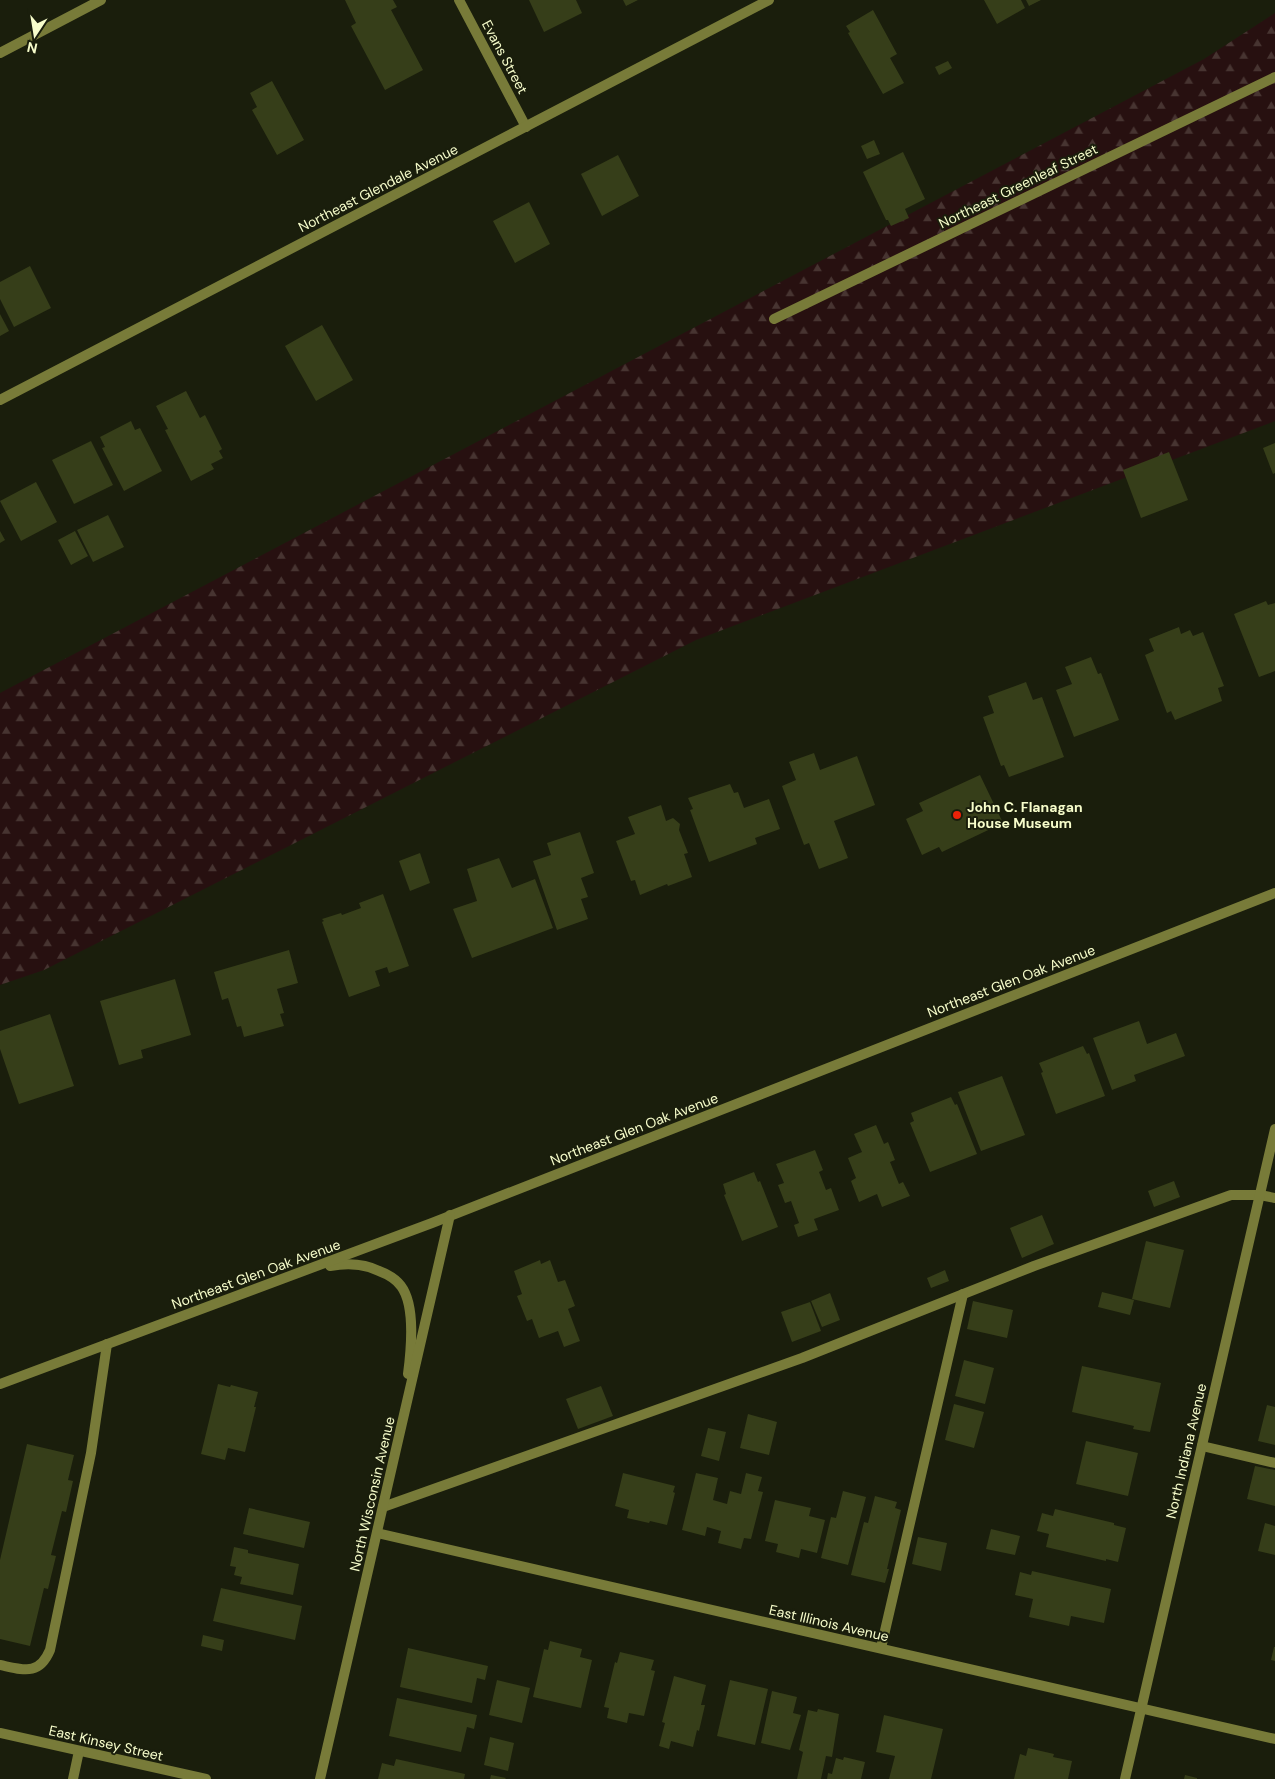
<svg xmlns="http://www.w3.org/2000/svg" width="1275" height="1779" font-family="'DM Sans',sans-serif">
	<defs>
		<pattern id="forest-firs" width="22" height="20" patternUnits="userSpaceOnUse" patternTransform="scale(1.25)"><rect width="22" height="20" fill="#271010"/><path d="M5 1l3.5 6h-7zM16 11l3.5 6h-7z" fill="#473431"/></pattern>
	</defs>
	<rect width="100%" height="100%" fill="#1a1e0c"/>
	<polygon fill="url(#forest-firs)" points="1275,13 1275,421 696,640 44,970 0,985 0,693 1204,59"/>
	<g fill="#363e19">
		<polygon points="345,0 393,0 397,7 391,10 423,70 385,90 351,26 356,23"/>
		<polygon points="529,0 576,0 582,13 544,32"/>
		<polygon points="623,0 638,0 626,6"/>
		<polygon points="984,0 1021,0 1025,8 997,24"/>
		<polygon points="1026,0 1041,0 1029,6"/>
		<polygon points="873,10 897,54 890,58 904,83 883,94 848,33 850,32 846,26"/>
		<polygon points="948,61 952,68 939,75 935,67"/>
		<polygon points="272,81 304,140 277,155 252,110 257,107 250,93"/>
		<polygon points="874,140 880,154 867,159 861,146"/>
		<polygon points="903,152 925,199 905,209 909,218 891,226 888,220 886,220 863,172"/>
		<polygon points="618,155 639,196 602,216 581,174"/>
		<polygon points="529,202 550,244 515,263 493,221"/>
		<polygon points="30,266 51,308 14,327 0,299 0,282"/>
		<polygon points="0,314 9,331 0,336"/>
		<polygon points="322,325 353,380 316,401 285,346"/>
		<polygon points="186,391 200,418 205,415 222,449 219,451 223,458 211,464 214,469 191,481 165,430 168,429 156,406"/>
		<polygon points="131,421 135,430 140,428 162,471 124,491 102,448 105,447 100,437"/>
		<polygon points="91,441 113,485 74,504 52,460"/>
		<polygon points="1275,443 1275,473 1273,474 1263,448"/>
		<polygon points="1169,452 1188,500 1141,518 1123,470"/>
		<polygon points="36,482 57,522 21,541 0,501"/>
		<polygon points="108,515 124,547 93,562 77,530"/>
		<polygon points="0,531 5,540 0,543"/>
		<polygon points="75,531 88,556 71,565 58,540"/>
		<polygon points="1266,601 1268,605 1275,603 1275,671 1259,677 1234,614"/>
		<polygon points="1179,627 1181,634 1190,630 1193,636 1203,632 1224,686 1218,688 1222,701 1175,720 1171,711 1167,713 1145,655 1154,651 1149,639"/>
		<polygon points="1091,657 1098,674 1101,673 1119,720 1074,737 1056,690 1072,684 1065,667"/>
		<polygon points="1026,682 1033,700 1042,697 1064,757 1009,777 1004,765 1001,766 983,717 994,713 988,696"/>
		<polygon points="814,753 820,770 857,756 875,805 834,821 848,858 819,869 809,843 804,845 782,786 796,780 789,762"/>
		<polygon points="980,775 1003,823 942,852 939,847 922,855 906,819 923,811 919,803"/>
		<polygon points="730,784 734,793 738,792 744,808 769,799 780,829 755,838 757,844 709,862 690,810 693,809 688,798"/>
		<polygon points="661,805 666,821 673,818 680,824 679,830 688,853 684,854 692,877 668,886 667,884 640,895 635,880 631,881 616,841 635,834 628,817"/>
		<polygon points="580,832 594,873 581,878 588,897 581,899 588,919 557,930 533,861 551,855 547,843"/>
		<polygon points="420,853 430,883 410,891 399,861"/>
		<polygon points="499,858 512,888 535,879 553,928 472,958 453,909 477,901 467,869"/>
		<polygon points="383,894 409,966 389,973 387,967 375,971 380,986 349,997 322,922 324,921 322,919 341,913 342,915 361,908 359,903"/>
		<polygon points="289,950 298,983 277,989 284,1013 280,1014 284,1026 244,1037 241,1026 237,1027 228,998 222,1000 214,972"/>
		<polygon points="175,979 191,1035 141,1050 143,1058 119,1065 100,1001"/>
		<polygon points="50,1014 74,1086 19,1104 0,1049 0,1031"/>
		<polygon points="1139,1021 1147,1044 1176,1033 1185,1056 1134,1075 1136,1081 1112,1090 1093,1038"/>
		<polygon points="1083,1046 1087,1054 1089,1053 1105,1096 1056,1114 1041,1073 1043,1072 1039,1063"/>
		<polygon points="1002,1076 1025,1135 981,1151 958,1092"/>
		<polygon points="951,1097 955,1105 957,1104 977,1154 930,1172 910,1123 914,1121 911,1113"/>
		<polygon points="876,1125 884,1144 888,1142 895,1160 890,1162 899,1184 903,1182 910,1196 882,1207 877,1194 859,1202 851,1181 856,1178 848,1158 862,1152 854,1134"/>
		<polygon points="815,1150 823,1170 819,1172 826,1190 831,1188 839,1210 814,1219 818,1230 798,1237 794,1225 799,1223 791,1201 785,1203 778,1185 784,1183 776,1164"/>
		<polygon points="754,1172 758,1182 760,1181 778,1227 742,1241 724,1195 726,1194 723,1184"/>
		<polygon points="1174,1181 1180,1197 1154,1207 1148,1191"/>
		<polygon points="1042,1215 1054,1244 1022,1258 1010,1228"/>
		<polygon points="1146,1241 1184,1250 1170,1308 1132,1299"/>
		<polygon points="540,1260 541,1264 550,1260 558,1282 565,1280 575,1306 568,1309 580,1341 564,1347 558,1331 539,1338 532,1319 527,1321 517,1296 522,1294 514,1271"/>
		<polygon points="945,1270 949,1281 931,1288 927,1278"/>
		<polygon points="1102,1292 1134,1300 1130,1315 1098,1307"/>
		<polygon points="830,1293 840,1320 822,1327 811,1301"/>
		<polygon points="973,1301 1013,1310 1007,1338 967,1329"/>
		<polygon points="810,1302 821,1331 792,1342 781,1312"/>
		<polygon points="964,1360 994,1368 985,1404 955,1396"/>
		<polygon points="1082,1366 1161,1383 1150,1432 1133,1429 1134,1426 1072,1412"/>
		<polygon points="218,1384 230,1387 231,1385 258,1392 254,1407 256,1407 245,1452 228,1448 225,1460 201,1454"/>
		<polygon points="601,1386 613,1416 578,1429 566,1399"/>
		<polygon points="954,1404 984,1412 974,1448 945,1440"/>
		<polygon points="1267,1405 1275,1407 1275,1445 1258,1441"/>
		<polygon points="748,1414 777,1422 769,1455 740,1448"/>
		<polygon points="708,1428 726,1432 719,1461 701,1456"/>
		<polygon points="1086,1441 1138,1453 1128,1496 1076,1484"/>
		<polygon points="27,1444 74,1455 68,1480 73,1481 66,1512 62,1511 51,1555 56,1556 48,1589 44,1588 30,1646 0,1639 0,1560"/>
		<polygon points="1255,1466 1275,1470 1275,1506 1247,1499"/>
		<polygon points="623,1473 675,1486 673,1492 675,1493 667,1525 650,1521 649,1523 627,1518 629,1510 615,1506"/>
		<polygon points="696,1473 718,1478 713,1500 727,1504 730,1491 741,1494 746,1473 762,1477 758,1491 763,1492 751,1539 744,1538 741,1549 718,1543 721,1531 707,1527 705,1536 682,1530"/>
		<polygon points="843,1491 866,1497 848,1565 821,1558 831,1517 836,1518"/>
		<polygon points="875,1496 897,1502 895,1508 901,1510 887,1569 889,1569 885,1583 851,1575 864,1522 868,1523"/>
		<polygon points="775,1500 811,1508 809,1516 825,1520 817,1553 801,1549 799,1558 776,1552 778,1544 765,1541"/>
		<polygon points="249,1508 310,1522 304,1548 243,1534"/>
		<polygon points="1055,1509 1114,1523 1114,1525 1126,1528 1118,1562 1106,1559 1106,1561 1046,1547 1049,1534 1037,1531 1042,1513 1053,1516"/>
		<polygon points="1265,1523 1275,1526 1275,1555 1258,1551"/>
		<polygon points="991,1529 1020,1536 1015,1555 986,1549"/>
		<polygon points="918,1537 947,1543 941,1571 912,1564"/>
		<polygon points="234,1547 248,1550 248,1553 299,1564 293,1595 240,1584 242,1577 234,1575 236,1567 230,1566"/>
		<polygon points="1032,1571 1111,1589 1104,1623 1071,1616 1069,1626 1029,1617 1033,1599 1015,1595 1020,1572 1031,1575"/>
		<polygon points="221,1588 302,1606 295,1640 213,1621"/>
		<polygon points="203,1635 224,1640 222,1651 201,1646"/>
		<polygon points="550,1641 582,1649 580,1657 592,1660 581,1708 533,1697 544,1649 548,1650"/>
		<polygon points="1274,1647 1275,1647 1275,1661 1271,1660"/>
		<polygon points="408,1648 488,1666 485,1680 477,1678 472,1703 400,1687"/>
		<polygon points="620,1652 654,1660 651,1670 655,1671 644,1716 629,1713 627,1723 607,1718 609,1708 604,1707 615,1662 617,1663"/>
		<polygon points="674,1676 706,1685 701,1705 705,1705 699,1731 697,1730 693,1747 671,1741 669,1749 659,1746 665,1723 662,1722"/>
		<polygon points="497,1680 530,1688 522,1723 489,1715"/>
		<polygon points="730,1680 768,1689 755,1745 717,1736"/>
		<polygon points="772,1691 797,1697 793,1713 801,1715 790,1750 761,1743"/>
		<polygon points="397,1698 477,1715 474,1729 467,1727 461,1752 389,1736"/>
		<polygon points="818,1709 839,1714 832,1757 826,1756 821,1779 797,1779 803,1752 799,1750 808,1710 817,1712"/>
		<polygon points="884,1715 943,1729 931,1779 889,1779 895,1756 876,1752"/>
		<polygon points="490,1737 514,1743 508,1771 484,1765"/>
		<polygon points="1028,1748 1054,1754 1053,1757 1072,1761 1068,1779 1014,1779 1020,1754 1026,1756"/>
		<polygon points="844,1757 865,1762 861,1779 827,1779 828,1773 832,1774 836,1758 843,1760"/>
		<polygon points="396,1759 465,1774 464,1779 378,1779 382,1763 394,1766"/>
		<polygon points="491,1775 506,1778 505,1779 490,1779"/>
		<polygon points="1185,1775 1197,1778 1197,1779 1184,1779"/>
	</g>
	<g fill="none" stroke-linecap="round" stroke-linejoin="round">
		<g stroke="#787b39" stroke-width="10">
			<polyline points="0,53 101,0"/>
			<polyline points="1202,1446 1275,1463"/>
			<polyline points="383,1507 802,1358 1034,1266 1231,1195 1260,1195"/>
			<polyline points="881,1648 963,1294"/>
			<path d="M0,1665C24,1670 39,1676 50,1650L91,1453L107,1344"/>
			<polyline points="73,1779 79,1751"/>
		</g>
		<g stroke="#787b39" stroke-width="10">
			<polyline points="459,0 526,127"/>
			<polyline points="774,319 1275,77"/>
			<polyline points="0,400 769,0"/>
			<polyline points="1260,1195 1275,1198"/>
			<polyline points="377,1533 1275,1739"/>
			<polyline points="0,1733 206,1779"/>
			<polyline points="1125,1779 1275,1129"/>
		</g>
		<g stroke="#787b39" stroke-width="10">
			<path d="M330,1266C347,1263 363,1263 379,1271C387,1274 396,1279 401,1286C416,1306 411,1351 408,1374"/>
			<polyline points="0,1384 432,1223 1275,893"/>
			<polyline points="320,1779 450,1215"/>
		</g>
	</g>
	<circle fill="#ec2208" stroke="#1a1e0c" stroke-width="2" cx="957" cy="815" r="5"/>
	<g text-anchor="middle" stroke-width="4" stroke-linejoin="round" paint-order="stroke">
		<g font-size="14" fill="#f7fdcb" stroke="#1a1e0c">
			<text transform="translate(505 57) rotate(62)" y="5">Evans Street</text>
			<text transform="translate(1018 186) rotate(-26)" y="5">Northeast Greenleaf Street</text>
			<text transform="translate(378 188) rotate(-27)" y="5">Northeast Glendale Avenue</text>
			<text transform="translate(1011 981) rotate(-21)" y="5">Northeast Glen Oak Avenue</text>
			<text transform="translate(634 1129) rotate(-21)" y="5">Northeast Glen Oak Avenue</text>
			<text transform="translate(256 1274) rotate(-20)" y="5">Northeast Glen Oak Avenue</text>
			<text transform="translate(1186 1451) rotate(-77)" y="5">North Indiana Avenue</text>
			<text transform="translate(372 1494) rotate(-77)" y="5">North Wisconsin Avenue</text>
			<text transform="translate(829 1623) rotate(13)" y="5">East Illinois Avenue</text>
			<text transform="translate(106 1743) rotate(13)" y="5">East Kinsey Street</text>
		</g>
		<g font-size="14" font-weight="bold" fill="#f7fdcb" stroke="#1a1e0c" text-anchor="start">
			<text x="967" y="812">John C. Flanagan<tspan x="967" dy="16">House Museum</tspan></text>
		</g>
	</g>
	<g transform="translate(35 35) rotate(192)" stroke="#1a1e0c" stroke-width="4" paint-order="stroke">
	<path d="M0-4L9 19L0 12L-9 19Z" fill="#f7fdcb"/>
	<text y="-8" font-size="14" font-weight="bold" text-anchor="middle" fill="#f7fdcb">N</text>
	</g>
</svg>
